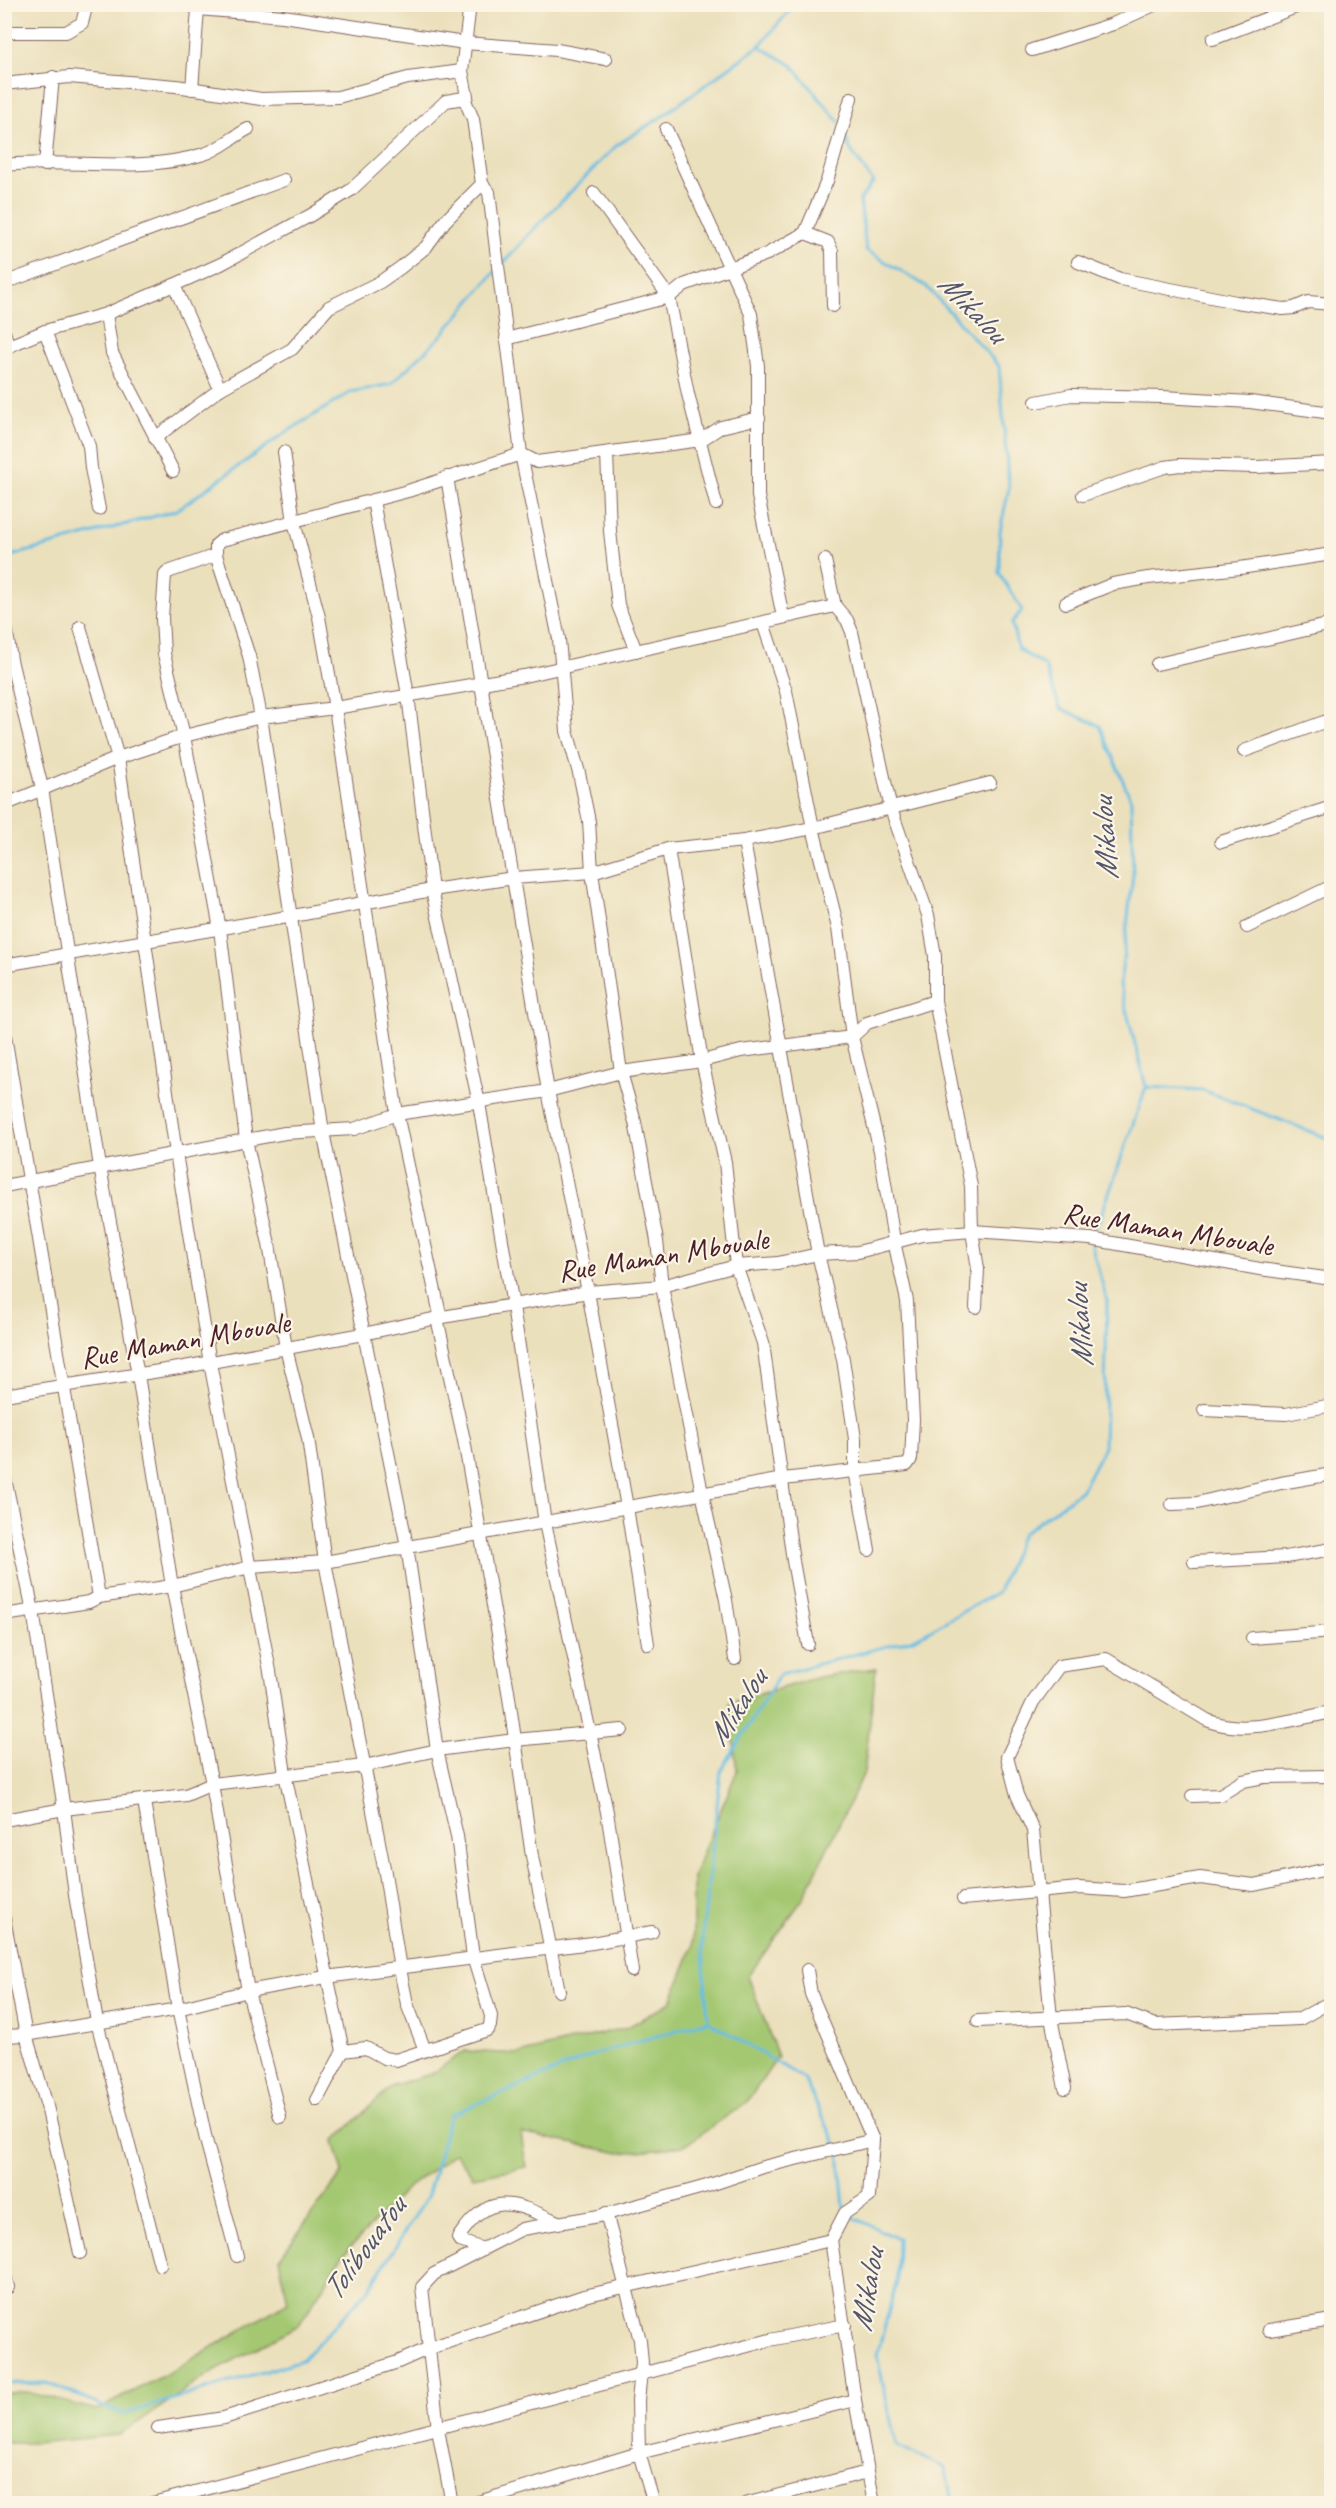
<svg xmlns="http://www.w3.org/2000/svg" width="1336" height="2508" font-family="Caveat,sans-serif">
	<rect width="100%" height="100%" fill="#fcf5e5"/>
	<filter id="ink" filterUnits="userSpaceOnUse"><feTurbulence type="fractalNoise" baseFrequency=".0167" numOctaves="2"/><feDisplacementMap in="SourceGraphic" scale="12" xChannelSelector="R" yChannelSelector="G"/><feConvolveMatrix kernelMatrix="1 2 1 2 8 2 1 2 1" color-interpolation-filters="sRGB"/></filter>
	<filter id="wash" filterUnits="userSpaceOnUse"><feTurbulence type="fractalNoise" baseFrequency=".008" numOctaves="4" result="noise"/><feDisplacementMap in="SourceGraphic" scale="24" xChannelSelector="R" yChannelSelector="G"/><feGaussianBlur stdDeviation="1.35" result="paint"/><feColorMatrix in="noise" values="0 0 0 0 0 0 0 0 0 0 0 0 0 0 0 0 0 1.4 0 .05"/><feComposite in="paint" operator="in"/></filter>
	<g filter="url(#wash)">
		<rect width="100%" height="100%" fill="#ebe0bc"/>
		<polygon fill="#a4c872" stroke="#77744e" stroke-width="1.5" points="876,1668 864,1773 802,1900 748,1976 778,2057 747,2102 684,2146 620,2153 521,2133 526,2167 473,2177 455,2153 405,2190 344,2254 299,2325 214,2371 119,2435 34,2443 5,2443 5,2393 26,2392 97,2410 172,2371 288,2302 279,2259 343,2172 334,2141 393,2085 431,2074 465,2051 519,2054 628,2027 671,2002 693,1946 693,1876 737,1771 729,1703 819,1677"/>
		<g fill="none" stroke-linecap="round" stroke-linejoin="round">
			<g stroke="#66bde3" stroke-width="3">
				<polyline points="792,4 791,9 759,46 792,65 839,122"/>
				<polyline points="845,136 850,149 873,182 860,200 866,250 926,286 999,366 1009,488 1000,531 999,573 1022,610 1012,623 1018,649 1045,666 1060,708 1100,726 1131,800 1133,875 1120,985 1146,1087 1100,1219 1092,1234"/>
				<polyline points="502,265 529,234 617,145 661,117 759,46"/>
				<polyline points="4,558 177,510 285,433 351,392 391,384 440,337 495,272"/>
				<polyline points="1146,1087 1203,1090 1332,1140"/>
				<polyline points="708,2021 702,1939 721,1771 780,1674 914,1639 998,1592 1022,1534 1081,1491 1104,1447 1107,1301 1091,1243"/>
				<polyline points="708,2021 804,2079 837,2146"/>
				<polyline points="839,2152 844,2208"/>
				<polyline points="849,2215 898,2239 897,2280 877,2355 896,2445 945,2468 953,2504"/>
				<polyline points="4,2384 47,2383 124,2414 302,2360 369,2289 428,2195 450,2115 595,2054 708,2021"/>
			</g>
		</g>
	</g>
	<g filter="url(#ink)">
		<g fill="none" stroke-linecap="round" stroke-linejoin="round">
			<defs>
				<g id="minor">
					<polyline points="188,4 198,9 283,16 465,43 557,50 606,59"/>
					<polyline points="470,4 462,71 467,96 464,98 473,119 482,184 489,192 521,454 559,639 567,731 579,773 589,821 592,872 621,1072 635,1122 657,1241 662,1286 702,1493 726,1600 735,1659"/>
					<polyline points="4,32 66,32 82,23 87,4"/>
					<polyline points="1213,39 1304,4"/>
					<polyline points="1032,50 1113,24 1156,4"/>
					<polyline points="4,84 69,77 176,86 261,99 338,97 408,78 462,71"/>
					<polyline points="192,89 198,9"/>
					<polyline points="666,129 751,314 758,366 758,496 783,617"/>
					<path d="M4,165C70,158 139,174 204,154C219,150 234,136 248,129"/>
					<polyline points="45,165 53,77"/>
					<polyline points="594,193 669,297 688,394 716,504"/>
					<polyline points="805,233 828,242 832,251 833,306"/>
					<polyline points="1078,262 1120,279 1236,302 1283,309 1294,308 1308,302 1332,304"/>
					<polyline points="4,283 284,180"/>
					<polyline points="174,285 220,389"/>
					<polyline points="106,314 112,353 173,471"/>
					<polyline points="45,331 89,446 91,468 99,509"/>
					<polyline points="4,332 9,347"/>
					<polyline points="506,339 669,297 684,285 767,254 805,233 827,181 851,98"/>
					<polyline points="4,348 45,331 106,314 174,285 221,264 311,215 351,190 446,101 464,98"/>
					<polyline points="1036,402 1071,395 1163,397 1250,402 1332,413"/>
					<polyline points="155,438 220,389 292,349 329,307 380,282 400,268 426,247 445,221 482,184"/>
					<polyline points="284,452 294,522 319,617 335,708 397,1114 439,1310 437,1318 464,1440 508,1691 532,1856 559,1991"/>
					<polyline points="607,453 610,531 618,605 636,651"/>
					<polyline points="447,477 548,1091 588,1292 627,1507 648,1644"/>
					<polyline points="1083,495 1165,467 1180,465 1257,467 1332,463"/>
					<polyline points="373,500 408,695 432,890 479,1103 513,1306 545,1523 607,1812 632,1971"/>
					<polyline points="216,555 168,572 165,575 162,618 164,654 184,736 220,929 246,1140 269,1244 286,1348 308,1438 325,1562 385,1873 400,1969 407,2004 425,2050"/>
					<polyline points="825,560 835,606 847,620 852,632 891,809 928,915 935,956 935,1001 971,1186 972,1231 978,1269 976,1307"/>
					<polyline points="1066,603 1113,584 1148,578 1240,568 1332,554"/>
					<polyline points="4,613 11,660 42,788 100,1167 138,1375 172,1586 212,1784 248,1991 280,2117"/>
					<polyline points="80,627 118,758 176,1153 210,1363 270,1671 285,1774 343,2051 317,2100"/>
					<polyline points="1157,664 1332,624"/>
					<polyline points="1244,751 1332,719"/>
					<polyline points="4,805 118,758 184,736 261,717 335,708 524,676 835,606"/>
					<polyline points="744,841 818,1254 843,1359 855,1439 855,1470 869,1550"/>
					<polyline points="1221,842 1332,807"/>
					<polyline points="668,849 702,1061 725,1162 736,1266 763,1343 793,1561 808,1644"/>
					<polyline points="1247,927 1332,886"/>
					<polyline points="4,965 293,916 432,890 514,878 592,872 668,849 744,841 813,828 990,783"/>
					<polyline points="4,1030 99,1597"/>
					<polyline points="4,1186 246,1140 285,1133 354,1129 397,1114 548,1091 621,1072 702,1061 741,1051 852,1037 867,1023 935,1001"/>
					<polyline points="4,1395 179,1368 363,1334 437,1318 588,1292 662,1286 736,1266 778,1263 818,1254 858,1252 922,1235 972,1231 1090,1239 1260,1269 1332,1279"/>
					<polyline points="1204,1410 1286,1414 1332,1405"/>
					<polyline points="4,1474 33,1611 64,1809 75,1895 97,2022 160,2265"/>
					<polyline points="1172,1504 1197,1503 1281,1483 1332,1474"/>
					<polyline points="1194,1562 1286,1557 1332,1549"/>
					<polyline points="4,1615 89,1602 99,1597 172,1586 250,1567 325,1562 783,1479 907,1465 911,1459 913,1420 907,1301 894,1241 880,1151 852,1037 838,928 813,828 786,691 763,623"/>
					<polyline points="1252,1638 1332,1632"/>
					<polyline points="1192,1796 1220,1795 1243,1781 1264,1777 1332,1776"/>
					<polyline points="144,1801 178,2009 206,2140 237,2256"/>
					<polyline points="4,1820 64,1809 186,1795 212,1784 364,1766 437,1750 515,1740 622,1730"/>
					<polyline points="963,1899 1079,1888 1124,1891 1200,1878 1254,1885 1332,1868"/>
					<polyline points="4,1918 26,2035 47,2106 80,2253"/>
					<polyline points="807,1970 811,1994 873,2140 869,2197 845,2213 831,2240 855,2400 874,2504"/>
					<polyline points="978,2021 1126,2014 1155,2025 1300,2019 1332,2001"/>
					<polyline points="4,2036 26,2035 178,2009 248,1991 326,1977 592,1943 652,1932"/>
					<polyline points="343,2051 366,2048 384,2058 396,2060 487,2030 490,2026 491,2016 473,1957 457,1836 437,1750 407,1546 323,1132 261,717 249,656 216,555 216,545 222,540 408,491 521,454 537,462 701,440 721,427 759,418"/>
					<path d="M1065,2088L1051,2018L1033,1830L1017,1795L1007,1757L1033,1702L1059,1666L1106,1659L1207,1720C1243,1736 1293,1719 1332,1712"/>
					<polyline points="606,2213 640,2340 642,2363 638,2400 639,2453 654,2504"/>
					<path d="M483,2249L460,2241L458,2238C490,2190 513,2202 558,2222"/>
					<polyline points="4,2273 8,2287"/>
					<polyline points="1269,2330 1332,2320"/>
					<polyline points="158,2428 224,2418 398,2362 427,2349 584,2296 831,2240"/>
					<polyline points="149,2504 770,2340 845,2325"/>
					<polyline points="452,2504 438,2429 422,2287 434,2274 522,2229 599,2216 707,2186 763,2167 873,2140"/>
					<polyline points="472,2504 639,2453 855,2400"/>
					<polyline points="745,2504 867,2472"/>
				</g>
			</defs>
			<use href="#minor" stroke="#82635e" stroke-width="14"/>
			<use href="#minor" stroke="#fff" stroke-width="12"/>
		</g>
	</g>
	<g text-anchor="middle" stroke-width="4.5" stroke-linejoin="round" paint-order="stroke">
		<g font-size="30" fill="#4a1f2b" stroke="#fcf5e5">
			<text transform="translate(1168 1229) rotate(9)" y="10">Rue Maman Mbouale</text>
			<text transform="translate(663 1255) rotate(-9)" y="10">Rue Maman Mbouale</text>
			<text transform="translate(185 1340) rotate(-10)" y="10">Rue Maman Mbouale</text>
		</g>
		<g font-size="32" font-style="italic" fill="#54566b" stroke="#fcf5e5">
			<text transform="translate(973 307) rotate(46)" y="11">Mikalou</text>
			<text transform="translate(1104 839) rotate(-94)" y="11">Mikalou</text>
			<text transform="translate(1079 1326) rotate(-94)" y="11">Mikalou</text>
			<text transform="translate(736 1707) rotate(-57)" y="11">Mikalou</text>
			<text transform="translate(363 2248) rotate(-54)" y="11">Tolibouatou</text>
			<text transform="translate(866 2290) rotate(-81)" y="11">Mikalou</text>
		</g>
	</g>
	<rect width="1336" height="2508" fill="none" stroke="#fcf5e5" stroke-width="24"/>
</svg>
